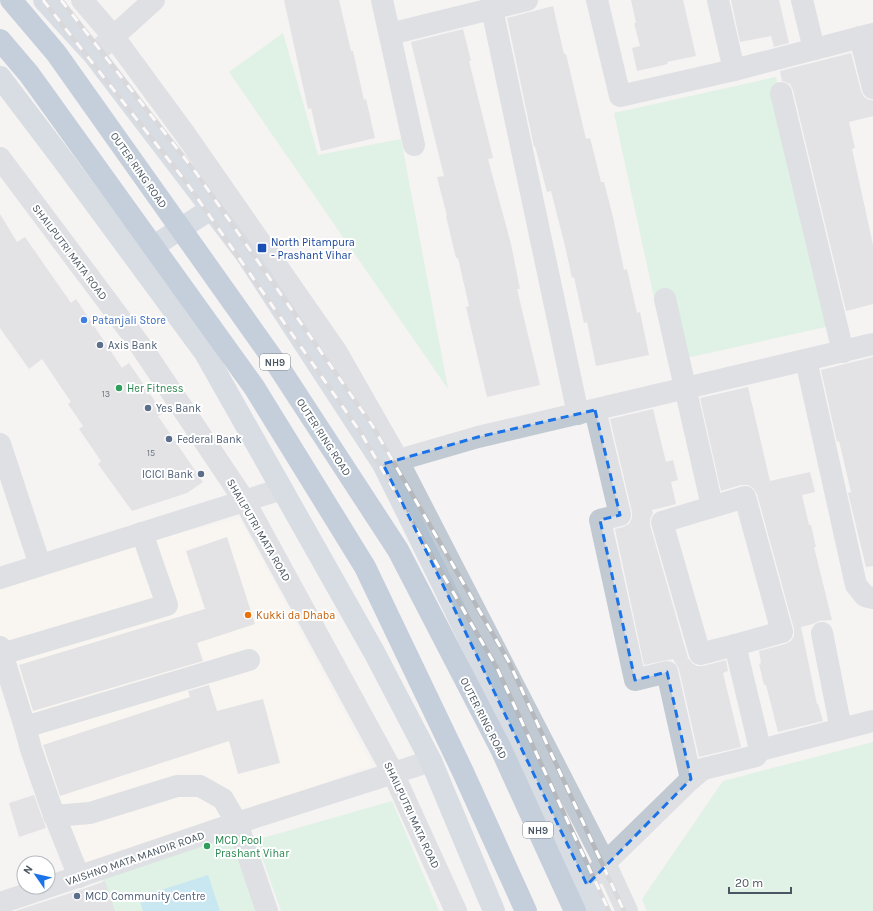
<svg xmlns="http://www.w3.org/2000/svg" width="873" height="911" font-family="Karla,sans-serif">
	<rect width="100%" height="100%" fill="#f5f3f3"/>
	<polygon fill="#fdf9ef" points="239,518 372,765 72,879 0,660 0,580"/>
	<g fill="#c3f1d5">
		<polygon points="283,33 318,155 401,139 448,389 229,72"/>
		<polygon points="776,77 830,326 668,362 614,113"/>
		<polygon points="873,742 873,911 647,911 642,899 723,781"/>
		<polygon points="392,801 439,911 281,911 256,840"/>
		<polygon points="237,823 267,911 113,911 99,870"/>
	</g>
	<polygon fill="#90daee" points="208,875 220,911 143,911 139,897"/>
	<g fill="#cdcfd5">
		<polygon points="284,0 339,0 351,51 353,51 364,100 366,99 375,138 321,151 311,108 308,109"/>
		<polygon points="631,0 683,0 696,56 667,62 668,64 637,71 632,48 640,46 634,23 636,23"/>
		<polygon points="731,0 779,0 789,43 774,47 771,36 740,42"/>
		<polygon points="553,6 564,54 566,54 586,139 590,138 601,182 604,182 613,217 624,270 627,269 637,313 640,312 649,355 596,366 587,322 584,323 574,277 572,278 565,246 551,191 547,192 535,146 534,147 507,18"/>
		<polygon points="463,29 471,61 469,61 493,158 488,159 511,244 520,289 517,289 540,385 487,397 466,307 469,306 458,258 456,258 446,216 447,216 437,177 444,176 411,42"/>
		<polygon points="851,53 861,91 864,97 869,100 873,100 873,116 849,122 855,148 852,149 873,245 873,304 846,311 793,90 790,84 782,81 780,71"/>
		<polygon points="0,214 17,242 25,237 71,303 76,299 122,368 129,363 163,413 158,416 203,482 187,493 132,511 98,464 101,461 79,429 83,426 68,404 71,402 42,359 29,369 0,328"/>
		<polygon points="873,357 873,566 866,567 848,493 851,492 839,441 837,442 821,370"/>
		<polygon points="748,387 770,481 810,472 815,492 802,495 809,525 811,525 816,547 814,547 832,620 819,621 813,624 801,627 817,704 818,704 823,721 778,732 766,685 764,685 759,664 761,663 759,651 785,644 791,641 794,636 794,629 757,494 753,488 748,485 741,485 721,491 700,398"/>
		<polygon points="653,409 666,462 673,460 678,480 671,482 676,504 652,510 653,513 650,519 650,525 688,658 692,663 697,666 703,666 726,660 728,671 723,673 741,747 699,757 679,669 673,659 644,665 615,529 623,527 629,524 632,518 632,512 610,419"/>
		<polygon points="227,537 255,624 197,643 203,661 33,711 19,665 205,609 186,551"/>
		<polygon points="209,685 217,711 263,699 280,763 238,774 229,741 60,796 43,745 190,697 188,691"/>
		<polygon points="34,795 46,828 19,837 9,803"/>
		<polygon points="105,881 115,911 15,911 83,889"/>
	</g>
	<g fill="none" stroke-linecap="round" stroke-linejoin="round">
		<g stroke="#c1cad2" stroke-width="22">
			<polyline points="82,0 113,36 185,134 336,351 393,451 605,863 627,911"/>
			<polyline points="382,0 414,145"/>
			<polyline points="597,0 620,96 734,70 873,34"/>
			<polyline points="718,0 734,70"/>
			<polyline points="802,0 814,49"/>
			<polyline points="492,9 578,414"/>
			<polyline points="390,34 527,0"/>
			<polyline points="860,37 873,88"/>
			<polyline points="103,46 154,0"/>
			<polyline points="781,93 843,352"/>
			<polyline points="0,158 140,345 244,500 393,773 456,911"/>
			<polyline points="665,299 712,506"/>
			<polyline points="806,360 856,585 865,596 873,598"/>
			<polyline points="595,410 620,515 600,520 635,680 667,672 691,779"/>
			<polyline points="0,444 40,565"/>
			<polyline points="385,464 478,437 873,344"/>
			<polygon points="745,497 782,632 735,645 700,654 662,522"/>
			<polyline points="0,578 282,489"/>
			<polyline points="822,633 841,729"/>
			<polyline points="0,647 25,727 31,749 50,804 79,877"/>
			<polyline points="2,654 167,605 142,533"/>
			<polyline points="25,727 249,660"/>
			<polyline points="760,750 873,721"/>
			<polyline points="54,816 90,813 177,786 200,786 223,799 237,823 267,911"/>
			<polyline points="596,874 605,863 691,779 703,769 756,756 760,750 756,732 735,645"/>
			<polyline points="0,903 237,823 431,761"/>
		</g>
		<g stroke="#b3c2d1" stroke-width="22">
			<polyline points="44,0 94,55 246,254 383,464 440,579 571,850 587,885 597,911"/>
			<polyline points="0,77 63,160 205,353 374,652 431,761 494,911"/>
			<polyline points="137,257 211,209"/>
		</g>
		<g stroke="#8ba5c1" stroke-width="22">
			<polyline points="11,0 56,53 278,366 398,550 501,749 575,911"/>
			<polyline points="0,40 29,74 254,387 365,567 463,772 526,911"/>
		</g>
		<defs>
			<g id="rail">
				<polyline points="43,0 186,182 361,433 497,668 609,911"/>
				<polyline points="61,0 197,174 372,425 509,662 624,911"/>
			</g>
		</defs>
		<use href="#rail" stroke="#b5b8bd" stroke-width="4.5"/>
		<use href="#rail" stroke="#fff" stroke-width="3" stroke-dasharray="9" stroke-linecap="butt"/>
	</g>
	<path d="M0 0H873V911H0ZM595,410L620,515L600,520L635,680L667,672L691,779L587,885L440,579L383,464L478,437Z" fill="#f5f3f3" fill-opacity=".55" fill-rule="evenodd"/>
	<path fill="none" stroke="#1a73e8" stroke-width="3" stroke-dasharray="8 5" stroke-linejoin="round" d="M595,410L620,515L600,520L635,680L667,672L691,779L587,885L440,579L383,464L478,437Z"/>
	<rect fill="#1a4fb4" stroke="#fff" stroke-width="1.5" x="257" y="243" width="10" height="10" rx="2"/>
	<circle fill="#3f7fe0" stroke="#fff" stroke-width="1.5" cx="84" cy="320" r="4"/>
	<g fill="#5c6f8a" stroke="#fff" stroke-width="1.5">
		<circle cx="100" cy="345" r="4"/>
		<circle cx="148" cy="408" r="4"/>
		<circle cx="169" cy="439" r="4"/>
		<circle cx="201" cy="474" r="4"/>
		<circle cx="77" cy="896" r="4"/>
	</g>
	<g fill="#2e9e5b" stroke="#fff" stroke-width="1.5">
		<circle cx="119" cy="388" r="4"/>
		<circle cx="207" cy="846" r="4"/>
	</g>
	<circle fill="#e8710a" stroke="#fff" stroke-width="1.5" cx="248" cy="615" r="4"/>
	<g text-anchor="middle" stroke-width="4" stroke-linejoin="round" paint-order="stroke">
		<g font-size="9" fill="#6b747e">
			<text x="106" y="397">13</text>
			<text x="151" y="456">15</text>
		</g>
		<g fill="#fff" stroke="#808990" stroke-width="1">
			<rect x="260" y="354" width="30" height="16" rx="3"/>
			<rect x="523" y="822" width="30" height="16" rx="3"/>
		</g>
		<g font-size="10" font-weight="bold" fill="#4a5661">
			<text x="275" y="366">NH9</text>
			<text x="538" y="834">NH9</text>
		</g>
		<g font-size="11" fill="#4a5661" stroke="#fff">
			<text transform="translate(139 170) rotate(55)" y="4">OUTER RING ROAD</text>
			<text transform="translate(70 252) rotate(53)" y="4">SHAILPUTRI MATA ROAD</text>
			<text transform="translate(324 437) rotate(57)" y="4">OUTER RING ROAD</text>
			<text transform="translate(259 530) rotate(60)" y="4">SHAILPUTRI MATA ROAD</text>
			<text transform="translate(484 718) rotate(63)" y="4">OUTER RING ROAD</text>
			<text transform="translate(412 815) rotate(65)" y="4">SHAILPUTRI MATA ROAD</text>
			<text transform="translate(135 858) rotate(-19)" y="4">VAISHNO MATA MANDIR ROAD</text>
		</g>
		<g font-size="11" fill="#164399" stroke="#fff" text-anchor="start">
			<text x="271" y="246">North Pitampura<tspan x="271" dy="13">- Prashant Vihar</tspan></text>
		</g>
		<g font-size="11" fill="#366cbe" stroke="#fff" text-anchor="start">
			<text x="92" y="324">Patanjali Store</text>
		</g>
		<g font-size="11" fill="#4e5e75" stroke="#fff" text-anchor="start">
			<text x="108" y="349">Axis Bank</text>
			<text x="156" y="412">Yes Bank</text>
			<text x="177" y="443">Federal Bank</text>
			<text x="193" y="478" text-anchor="end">ICICI Bank</text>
			<text x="85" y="900">MCD Community Centre</text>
		</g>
		<g font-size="11" fill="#27864d" stroke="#fff" text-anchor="start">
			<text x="127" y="392">Her Fitness</text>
			<text x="215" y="844">MCD Pool<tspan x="215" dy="13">Prashant Vihar</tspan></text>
		</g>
		<g font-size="11" fill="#c56008" stroke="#fff" text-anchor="start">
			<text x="256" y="619">Kukki da Dhaba</text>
		</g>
	</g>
	<g transform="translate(36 875) rotate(304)"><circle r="19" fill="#ffffff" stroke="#b7bbc0"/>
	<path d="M0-3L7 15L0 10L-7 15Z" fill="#1a73e8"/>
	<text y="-6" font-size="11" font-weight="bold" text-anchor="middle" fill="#4a5661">N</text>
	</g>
	<path d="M729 887v6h62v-6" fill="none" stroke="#4a5661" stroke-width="2"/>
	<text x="735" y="887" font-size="12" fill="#4a5661" stroke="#ffffff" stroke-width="3" paint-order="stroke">20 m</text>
</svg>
